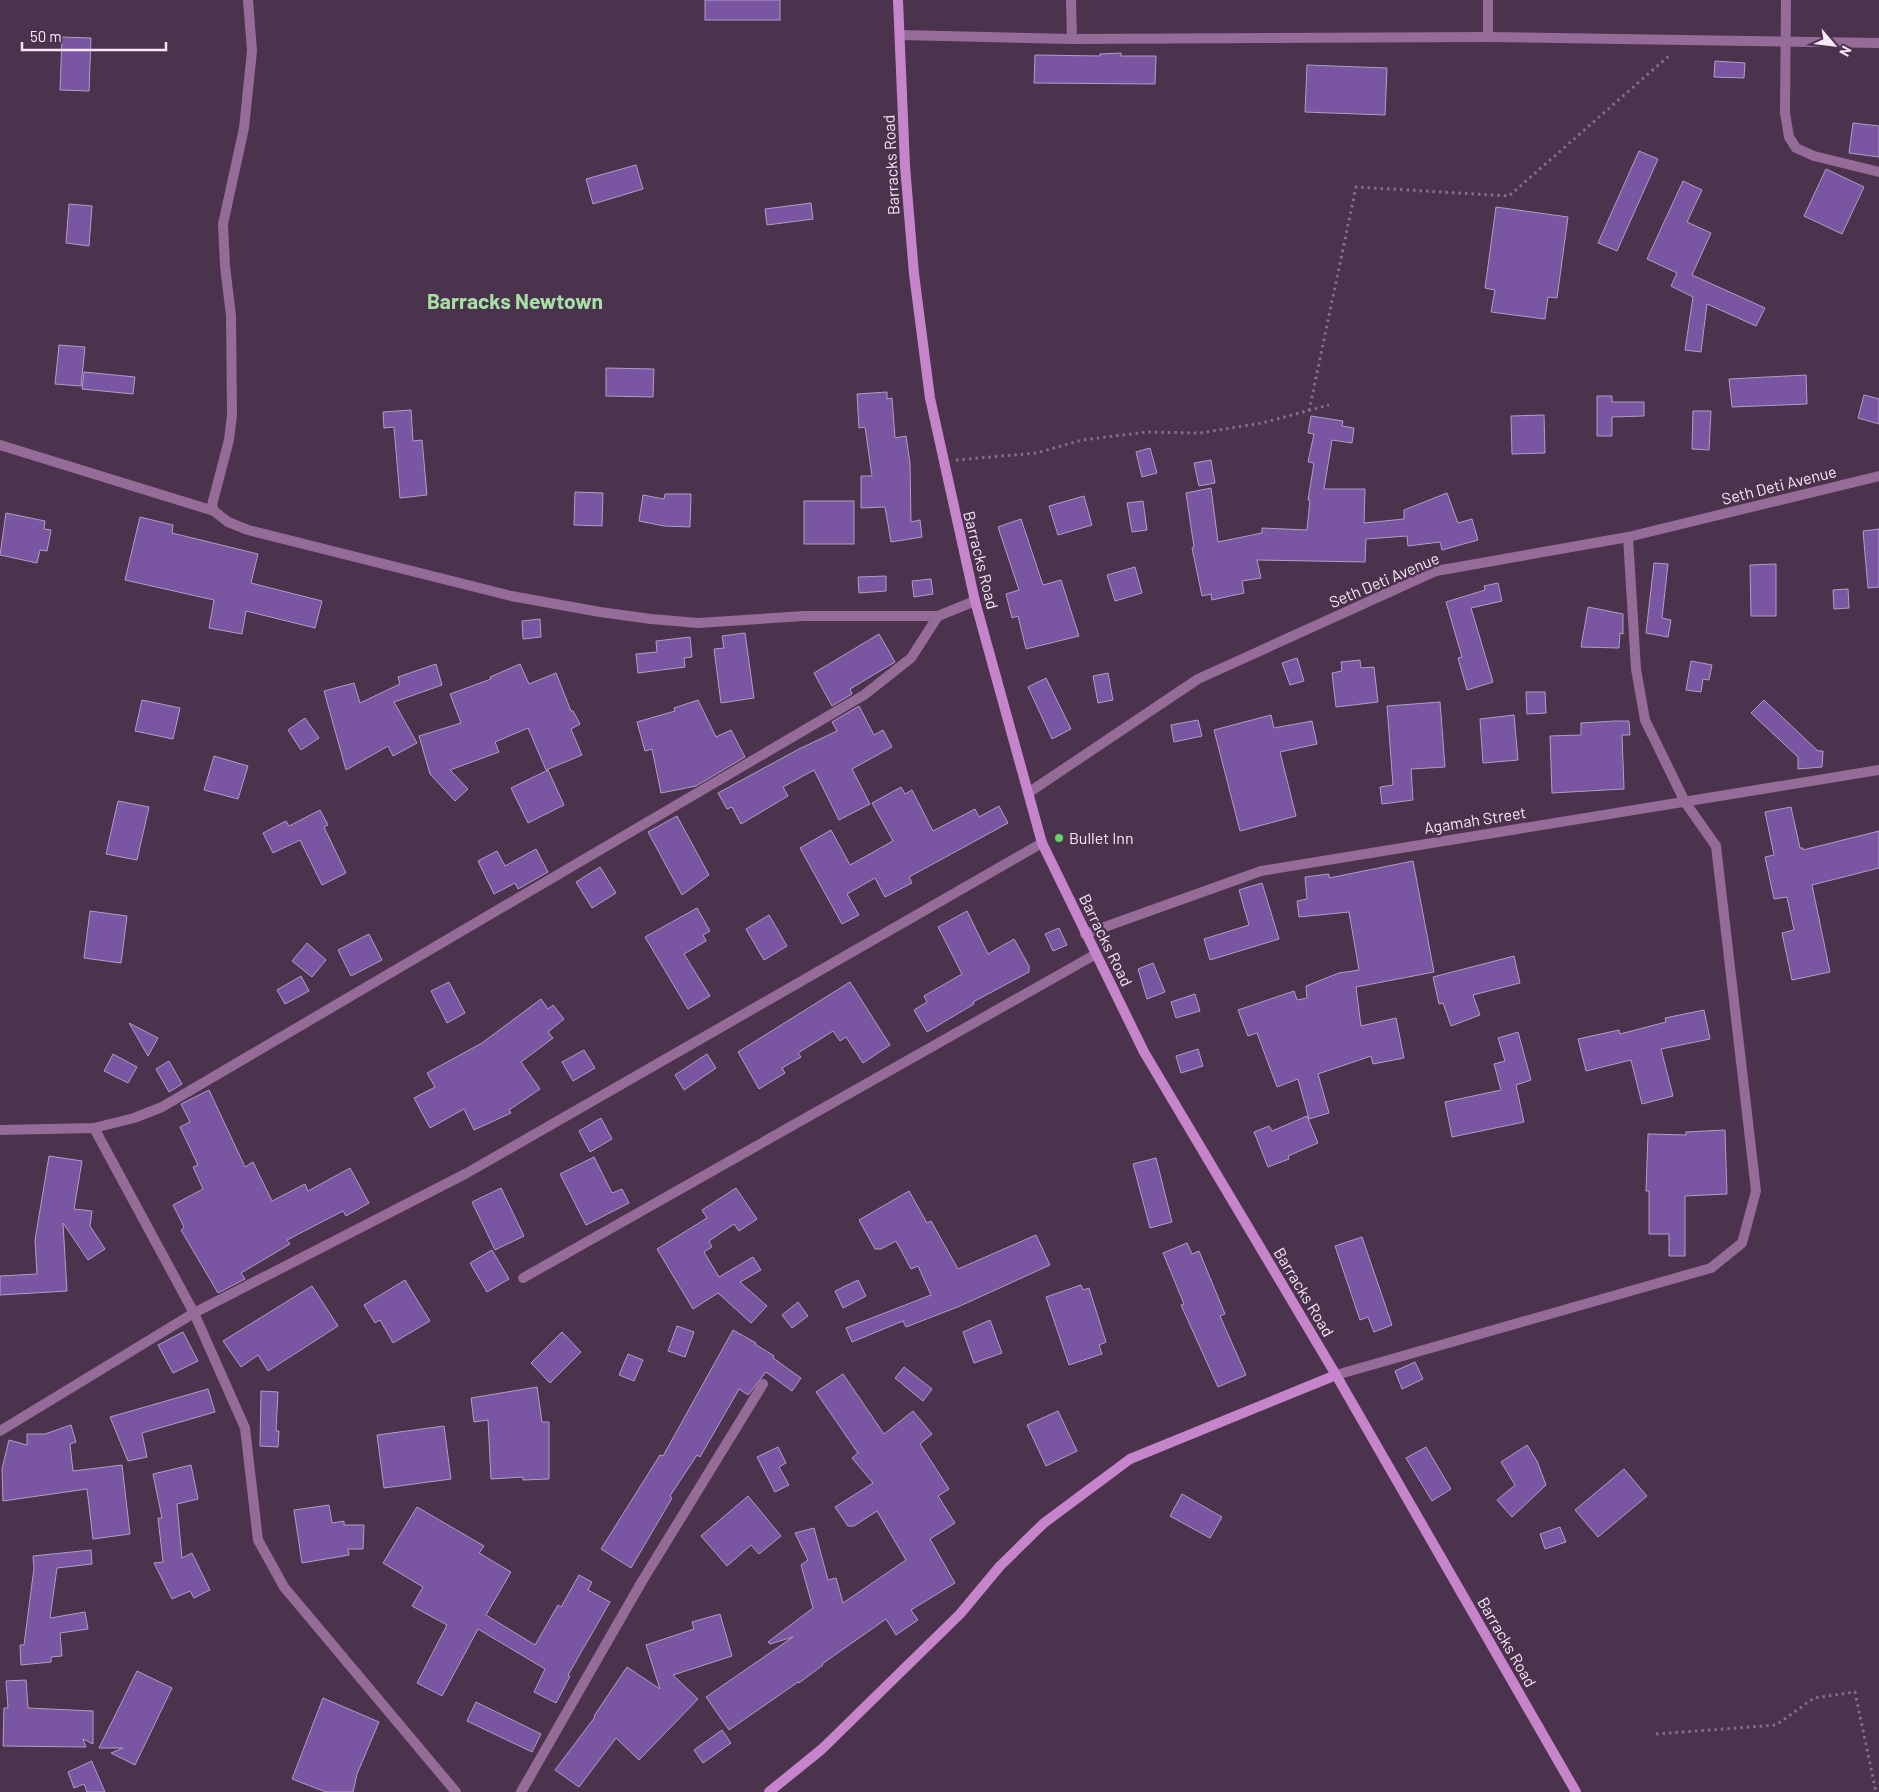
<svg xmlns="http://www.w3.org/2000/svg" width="1879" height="1792" font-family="Barlow,sans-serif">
	<rect width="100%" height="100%" fill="#4b324d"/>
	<g fill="#7955a2" stroke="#af9fc5">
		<rect x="705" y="0" width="75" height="20"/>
		<polygon points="62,37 91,38 89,91 60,90"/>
		<polygon points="1121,53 1121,56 1156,56 1155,84 1034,83 1035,55 1100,56 1100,54"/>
		<polygon points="1715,61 1745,63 1744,78 1714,77"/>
		<polygon points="1307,65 1387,68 1385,115 1305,112"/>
		<polygon points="1853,123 1879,126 1879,157 1849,153"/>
		<polygon points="1639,151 1658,159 1617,251 1598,243"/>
		<polygon points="636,165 643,189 593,204 586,179"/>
		<polygon points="1826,169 1864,187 1842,234 1804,216"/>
		<polygon points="1683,181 1702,190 1687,222 1711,233 1692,275 1765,308 1756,326 1707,304 1701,352 1685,350 1693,297 1671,286 1677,273 1647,259"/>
		<polygon points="811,203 813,219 767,225 765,209"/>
		<polygon points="69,204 92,206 89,246 66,243"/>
		<polygon points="1496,207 1568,217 1557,298 1548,297 1545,319 1491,312 1495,290 1485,288"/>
		<polygon points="59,345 85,347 81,386 55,384"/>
		<polygon points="606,368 654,369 653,397 606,396"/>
		<polygon points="84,372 135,377 133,394 82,389"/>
		<polygon points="1806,375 1807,404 1732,407 1729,379"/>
		<polygon points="887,392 887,399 892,398 895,438 906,436 910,463 911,522 920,520 922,537 891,542 885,507 861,508 861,476 872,476 865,427 859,428 857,394"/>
		<polygon points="1864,395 1879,399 1879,424 1858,418"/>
		<polygon points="1597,396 1612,396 1612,402 1644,402 1644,416 1612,417 1612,436 1597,436"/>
		<polygon points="411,410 413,441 422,440 427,495 400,498 394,427 384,428 383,412"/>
		<polygon points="1693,411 1711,411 1709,450 1692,449"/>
		<polygon points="1544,415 1545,453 1512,454 1511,416"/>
		<polygon points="1311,416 1343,421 1342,426 1354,428 1352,443 1332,440 1324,489 1365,489 1364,523 1404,519 1404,510 1447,493 1458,523 1472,519 1478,540 1442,550 1440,542 1408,546 1407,536 1366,539 1365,562 1257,560 1261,578 1242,581 1244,593 1212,600 1211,594 1202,596 1192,548 1194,547 1186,493 1211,488 1218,542 1262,533 1262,528 1307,530 1310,500 1308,500 1314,463 1308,462 1314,434 1308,433"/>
		<polygon points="1150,448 1157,473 1142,477 1136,452"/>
		<polygon points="1211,460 1215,483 1199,486 1194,463"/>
		<polygon points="575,492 603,493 602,526 574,525"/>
		<polygon points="665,494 691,494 690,527 664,526 639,521 643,495 664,499"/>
		<polygon points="1084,496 1092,525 1058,535 1049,506"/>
		<rect x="804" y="501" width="50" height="43"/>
		<polygon points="1143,501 1147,530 1132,532 1127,503"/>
		<polygon points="6,513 45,521 44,529 51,530 47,551 40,550 37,563 0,555"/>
		<polygon points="140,517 173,525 172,533 258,554 251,583 322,601 315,628 246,611 242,634 209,628 214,600 125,580"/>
		<polygon points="1021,519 1043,585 1061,580 1079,636 1026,649 1018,616 1012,618 1006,594 1019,590 998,527"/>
		<polygon points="1879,529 1879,587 1868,588 1863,531"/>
		<polygon points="1654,563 1668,564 1662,618 1671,620 1668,637 1646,633"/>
		<polygon points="1776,564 1776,616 1751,616 1750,565"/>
		<polygon points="1135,567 1142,593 1115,601 1107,575"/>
		<polygon points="886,576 886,591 859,593 858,577"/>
		<polygon points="931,579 933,594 914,597 912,581"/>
		<polygon points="1498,583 1502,601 1471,608 1493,682 1467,690 1458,658 1462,657 1446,602 1485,590 1484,586"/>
		<polygon points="1848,589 1849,608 1834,609 1833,590"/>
		<polygon points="1588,607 1623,614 1623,634 1620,633 1619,648 1581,647"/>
		<polygon points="540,619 541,637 523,639 522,621"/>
		<polygon points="745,633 754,698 721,703 714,649 724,648 722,636"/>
		<polygon points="879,634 895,662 850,689 852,694 832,706 814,673"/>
		<polygon points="690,637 692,657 684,658 685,667 638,673 636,654 657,652 656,641"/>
		<polygon points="1297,658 1304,681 1290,685 1282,663"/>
		<polygon points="1360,660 1361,668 1374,667 1378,702 1336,707 1332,673 1342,671 1341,662"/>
		<polygon points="1691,661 1712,665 1709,680 1703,679 1701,692 1686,690"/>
		<polygon points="436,664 442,685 394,702 417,743 393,756 388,746 346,770 324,691 354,683 360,703 400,684 398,677"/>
		<polygon points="520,664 529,684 556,673 571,711 573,711 580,724 571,729 582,755 546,770 528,728 495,742 499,752 450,770 468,789 455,801 430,774 419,736 461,723 450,694 491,679 490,677"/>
		<polygon points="1108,673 1113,700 1098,703 1093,676"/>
		<polygon points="1046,678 1071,729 1052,739 1028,687"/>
		<polygon points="1526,692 1545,692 1546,713 1527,714"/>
		<polygon points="142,700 180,708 173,739 135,731"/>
		<polygon points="698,700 716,737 731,730 745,757 696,786 661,793 652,749 645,751 637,722 675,711 674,708"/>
		<polygon points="1764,700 1818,751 1823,751 1822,767 1798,769 1798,757 1751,713"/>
		<polygon points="1440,702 1445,767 1411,769 1413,800 1382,804 1380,787 1393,785 1387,706"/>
		<polygon points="859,706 874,735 883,730 892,747 852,769 870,804 839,820 814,770 783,787 788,796 741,824 732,807 727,809 718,793 799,749 837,731 832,722"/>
		<polygon points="1271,715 1274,728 1312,721 1317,744 1280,752 1296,816 1240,831 1214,730"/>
		<polygon points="1514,715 1518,760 1483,763 1480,719"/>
		<polygon points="305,718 319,738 301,750 288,730"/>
		<polygon points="1198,720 1202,736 1174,742 1171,725"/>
		<polygon points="1615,721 1629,721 1630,735 1622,735 1624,789 1552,793 1550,736 1581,735 1581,723"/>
		<polygon points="214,756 248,766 238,799 204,790"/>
		<polygon points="548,770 564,805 528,823 511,788"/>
		<polygon points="901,787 905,794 912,790 933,831 975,809 979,817 999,806 1008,823 909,877 912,883 885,897 875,878 847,894 859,915 842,924 800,848 831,830 850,865 893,841 872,803"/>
		<polygon points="118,801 149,807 137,860 106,854"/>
		<polygon points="1791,807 1800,848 1803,848 1803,850 1879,831 1879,868 1812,885 1830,972 1792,980 1782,933 1794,930 1787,897 1774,899 1765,857 1774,855 1765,812"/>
		<polygon points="320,810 328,825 324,827 346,873 322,885 300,840 273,853 263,833 286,821 289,826"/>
		<polygon points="677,816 709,875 682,895 648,832"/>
		<polygon points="536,849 548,872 518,889 515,883 494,894 478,861 497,851 505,866"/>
		<polygon points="1413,861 1434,972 1356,987 1361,1026 1396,1018 1404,1058 1373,1064 1371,1056 1318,1074 1329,1113 1309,1119 1298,1079 1277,1087 1257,1033 1248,1036 1238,1010 1294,991 1297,1000 1307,998 1306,986 1339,973 1359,970 1349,912 1299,917 1297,901 1307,899 1305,877 1329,874 1329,878"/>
		<polygon points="600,867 616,893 592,908 576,882"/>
		<polygon points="1262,883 1279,939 1210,960 1204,939 1249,925 1239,890"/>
		<polygon points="697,908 710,931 703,935 706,941 684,954 710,996 688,1009 645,937"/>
		<polygon points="90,911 127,916 121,963 84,958"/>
		<polygon points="967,911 988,954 1014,939 1029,966 1029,972 973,1002 974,1004 927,1032 914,1010 927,1002 924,996 962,974 938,927"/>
		<polygon points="769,915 787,946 764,960 746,929"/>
		<polygon points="1059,928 1067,945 1053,951 1045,934"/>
		<polygon points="369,934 382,960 351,976 338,950"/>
		<polygon points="307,943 326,960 312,977 292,961"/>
		<polygon points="1514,956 1520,983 1473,995 1480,1015 1451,1026 1443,1003 1439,1004 1433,977"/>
		<polygon points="1153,963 1165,992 1147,999 1138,969"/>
		<polygon points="301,976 309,991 285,1004 277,990"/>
		<polygon points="449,982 465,1013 447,1023 431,991"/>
		<polygon points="850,982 890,1045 863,1063 846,1037 840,1041 833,1031 798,1053 801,1057 782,1068 785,1073 759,1089 738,1052"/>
		<polygon points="1195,994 1200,1011 1176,1018 1171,1002"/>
		<polygon points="541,999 548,1009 553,1005 564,1019 548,1032 553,1038 521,1062 540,1089 509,1110 511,1113 474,1130 464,1109 430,1128 414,1098 435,1087 427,1073 482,1043"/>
		<polygon points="1704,1010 1710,1039 1661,1049 1673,1096 1642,1104 1631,1060 1586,1071 1578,1039 1619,1030 1620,1034 1666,1022 1665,1018"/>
		<polygon points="129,1023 158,1038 148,1056"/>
		<polygon points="1518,1032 1531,1080 1516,1085 1524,1122 1452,1137 1445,1102 1501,1090 1494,1064 1505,1061 1498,1038"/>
		<polygon points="1198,1049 1203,1066 1181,1073 1176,1056"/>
		<polygon points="584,1050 595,1068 573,1081 562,1062"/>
		<polygon points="113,1054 137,1067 128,1083 104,1071"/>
		<polygon points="707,1054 716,1068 684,1090 675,1075"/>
		<polygon points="169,1061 182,1084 169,1092 156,1069"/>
		<polygon points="209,1090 245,1167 253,1162 272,1201 305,1184 308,1191 350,1168 369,1203 346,1216 343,1211 287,1240 290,1244 241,1273 245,1279 218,1293 181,1230 184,1227 173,1205 203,1189 193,1167 198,1165 180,1127 190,1122 181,1104"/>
		<polygon points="1307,1116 1318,1143 1288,1156 1289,1159 1268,1167 1254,1132 1269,1126 1272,1131"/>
		<polygon points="601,1118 612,1139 590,1152 579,1131"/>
		<polygon points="1725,1130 1727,1194 1685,1196 1685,1256 1669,1256 1669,1234 1649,1234 1649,1191 1646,1191 1648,1134 1686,1135 1686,1132"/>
		<polygon points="49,1156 82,1161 74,1209 92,1211 90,1226 105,1249 88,1260 63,1223 67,1291 0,1295 0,1276 37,1274 35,1240"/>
		<polygon points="594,1157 612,1193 622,1189 629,1203 586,1225 560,1174"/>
		<polygon points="1156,1158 1172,1222 1150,1228 1133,1164"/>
		<polygon points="501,1188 524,1236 495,1250 472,1202"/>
		<polygon points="736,1188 757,1219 739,1231 734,1224 709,1241 712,1247 704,1252 719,1277 753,1257 761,1270 740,1282 767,1306 751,1323 718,1293 693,1309 657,1249 707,1218 702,1210"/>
		<polygon points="909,1191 927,1223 931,1221 958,1269 1036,1235 1050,1265 960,1306 906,1327 903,1321 852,1342 846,1328 931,1295 918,1266 911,1269 896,1241 881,1249 875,1249 859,1220"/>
		<polygon points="1362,1237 1392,1325 1374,1332 1368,1317 1360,1320 1335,1246"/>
		<polygon points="1187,1243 1192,1254 1199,1251 1225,1314 1220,1316 1246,1375 1218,1387 1181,1305 1184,1304 1163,1253"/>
		<polygon points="492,1250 509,1279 487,1292 470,1263"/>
		<polygon points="405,1280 430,1321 393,1343 380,1320 375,1323 364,1305"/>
		<polygon points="858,1280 866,1296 843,1308 835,1291"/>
		<polygon points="1081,1285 1083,1290 1089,1288 1106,1342 1099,1345 1102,1354 1069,1365 1046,1297"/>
		<polygon points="312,1286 338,1326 268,1371 258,1355 241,1367 223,1341"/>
		<polygon points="798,1302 808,1316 792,1328 782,1315"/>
		<polygon points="990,1320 1002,1353 974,1363 963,1332"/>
		<polygon points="677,1326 694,1332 685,1357 668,1351"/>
		<polygon points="733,1330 756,1343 755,1344 774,1356 773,1358 801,1378 792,1391 766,1372 748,1395 739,1389 700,1457 697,1455 670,1496 672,1498 631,1568 601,1549 660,1455 663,1456"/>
		<polygon points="183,1332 198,1361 173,1373 158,1345"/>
		<polygon points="562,1332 581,1352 550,1383 531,1363"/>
		<polygon points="628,1354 643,1360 634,1381 619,1375"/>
		<polygon points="1415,1362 1423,1379 1402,1389 1395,1371"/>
		<polygon points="904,1367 932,1389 923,1401 895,1378"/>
		<polygon points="843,1374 884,1434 913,1411 932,1434 920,1444 949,1489 938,1496 955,1523 930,1539 955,1583 911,1610 918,1620 896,1635 886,1619 822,1664 823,1665 799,1683 798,1682 729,1730 706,1697 793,1637 770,1644 768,1642 813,1608 801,1565 808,1560 795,1533 814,1528 828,1580 836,1578 843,1603 906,1560 877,1511 854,1526 848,1526 835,1507 873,1483 852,1458 858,1453 816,1392"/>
		<polygon points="537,1387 542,1422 549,1422 549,1479 523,1480 523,1477 491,1479 488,1420 474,1422 471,1398"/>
		<polygon points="208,1389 215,1412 142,1433 147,1457 128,1461 110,1417"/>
		<polygon points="261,1391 278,1392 276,1431 279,1431 278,1447 260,1446"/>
		<polygon points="1058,1411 1077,1451 1046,1466 1027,1425"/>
		<polygon points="71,1425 76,1442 70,1444 73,1471 122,1465 130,1534 93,1539 87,1489 3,1501 2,1469 9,1440 27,1445 27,1434 45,1434"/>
		<polygon points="444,1426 451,1479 384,1488 377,1435"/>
		<polygon points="1527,1445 1537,1461 1546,1485 1512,1517 1497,1500 1515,1485 1501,1462"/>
		<polygon points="778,1447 786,1463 779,1467 789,1485 775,1492 757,1457"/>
		<polygon points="1426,1447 1451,1489 1432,1501 1406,1458"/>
		<polygon points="191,1465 198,1499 177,1504 182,1558 192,1553 210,1590 194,1598 190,1591 172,1599 154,1563 163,1562 158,1518 162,1518 153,1474"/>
		<polygon points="1624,1469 1647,1496 1598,1537 1575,1510"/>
		<polygon points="1182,1494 1222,1517 1210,1538 1170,1516"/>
		<polygon points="748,1496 781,1536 759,1554 751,1545 727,1566 701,1536"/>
		<polygon points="329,1505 332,1523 344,1521 344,1525 364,1525 363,1549 348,1549 349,1555 302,1563 294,1510"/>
		<polygon points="417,1507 484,1546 479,1553 511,1572 486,1615 535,1645 558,1605 561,1607 579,1575 592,1582 588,1590 610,1602 568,1675 570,1676 556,1703 534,1692 545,1669 478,1629 442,1696 417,1683 447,1625 412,1606 423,1587 383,1563"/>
		<polygon points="1560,1527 1566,1542 1545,1549 1540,1534"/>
		<polygon points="91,1550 92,1564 57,1568 50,1618 85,1612 88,1629 60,1633 62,1656 51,1657 51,1662 21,1665 20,1645 24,1645 34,1568 33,1556"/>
		<polygon points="720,1614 732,1656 673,1675 698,1699 639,1760 616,1738 579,1787 555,1770 595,1717 594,1716 627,1667 660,1689 646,1645 694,1629 692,1622"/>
		<polygon points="137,1671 172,1688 135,1765 111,1753 123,1748 99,1748"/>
		<polygon points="26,1680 28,1708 93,1711 93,1744 83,1739 86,1747 3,1746 4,1708 8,1708 6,1681"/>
		<polygon points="323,1698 379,1722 357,1774 353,1792 326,1792 292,1779"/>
		<polygon points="476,1702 541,1734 532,1752 467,1721"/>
		<polygon points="722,1730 731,1743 703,1763 694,1750"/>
		<polygon points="92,1761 92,1762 105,1792 87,1792 84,1784 74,1788 68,1772"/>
	</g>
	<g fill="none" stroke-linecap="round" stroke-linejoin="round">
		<g stroke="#856f87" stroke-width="3" stroke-dasharray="2.5 4" stroke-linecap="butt">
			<polyline points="1309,411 1356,187 1509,196 1671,54"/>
			<polyline points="956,460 1037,453 1082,440 1147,432 1200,433 1262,423 1329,405"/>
			<polyline points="1656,1734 1776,1725 1814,1698 1855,1692 1876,1792"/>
		</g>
		<g stroke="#956b98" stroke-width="10">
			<polyline points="1071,0 1072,39"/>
			<polyline points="1488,0 1488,37"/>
			<polyline points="1786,0 1785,113 1789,137 1796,148 1814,156 1879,172"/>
			<polyline points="900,35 1072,39 1488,37 1879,43"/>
			<polyline points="0,445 214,511 228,522 248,530 511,596 600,612 651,619 698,623 804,616 938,616 975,601"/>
			<polyline points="214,511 212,505 229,440 232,415 231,316 225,266 223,224 244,128 252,51 248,0"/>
			<polyline points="1028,793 1198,679 1436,571 1628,537 1879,476"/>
			<polyline points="1085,934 1261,871 1879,770"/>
			<polyline points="94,1128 194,1313 245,1428 258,1540 284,1587 456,1792"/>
			<polyline points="0,1130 94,1128 134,1118 162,1107 864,695 911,658 938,616"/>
			<polyline points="523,1278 1096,954"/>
			<polyline points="1336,1375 1711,1268 1742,1243 1756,1191 1716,846 1685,802 1645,720 1636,669 1628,537"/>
			<polyline points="0,1431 194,1313 467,1173 1042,843"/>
			<polyline points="521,1792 641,1583 763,1384"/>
		</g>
		<g stroke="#c684cb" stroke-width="10">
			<polyline points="898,0 905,166 914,274 930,398 975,601 1042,843 1144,1052 1336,1375 1576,1792"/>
			<polyline points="769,1792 822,1749 960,1614 1000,1566 1044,1523 1130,1459 1336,1375"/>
		</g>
	</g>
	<circle fill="#64d468" stroke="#4b324d" stroke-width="2" cx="1059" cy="838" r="5"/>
	<g text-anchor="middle" stroke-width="5" stroke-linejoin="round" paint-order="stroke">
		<g font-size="16" fill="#f8e8f9" stroke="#4b324d">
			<text transform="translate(891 165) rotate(-93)" y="6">Barracks Road</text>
			<text transform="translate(1779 485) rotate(-14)" y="6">Seth Deti Avenue</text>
			<text transform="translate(981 560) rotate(76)" y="6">Barracks Road</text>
			<text transform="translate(1384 580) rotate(-23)" y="6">Seth Deti Avenue</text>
			<text transform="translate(1475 820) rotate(-9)" y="6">Agamah Street</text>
			<text transform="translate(1106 940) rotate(64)" y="6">Barracks Road</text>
			<text transform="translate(1304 1292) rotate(59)" y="6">Barracks Road</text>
			<text transform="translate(1507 1642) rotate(60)" y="6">Barracks Road</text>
		</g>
		<g font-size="16" fill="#f8e8f9" stroke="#4b324d" text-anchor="start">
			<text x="1069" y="844">Bullet Inn</text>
		</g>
		<g font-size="21" font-weight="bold" fill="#a6e0a5" stroke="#4b324d">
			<text x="515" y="309">Barracks Newtown</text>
		</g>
	</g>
	<g transform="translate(1834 45) rotate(118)" stroke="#4b324d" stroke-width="4" paint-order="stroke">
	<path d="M0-4L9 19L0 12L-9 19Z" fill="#f8e8f9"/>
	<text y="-8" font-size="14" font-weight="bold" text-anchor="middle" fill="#f8e8f9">N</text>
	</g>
	<path d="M22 42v8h144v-8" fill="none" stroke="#f8e8f9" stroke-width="2.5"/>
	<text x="30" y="42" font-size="15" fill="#f8e8f9" stroke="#4b324d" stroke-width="4" paint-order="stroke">50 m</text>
</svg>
